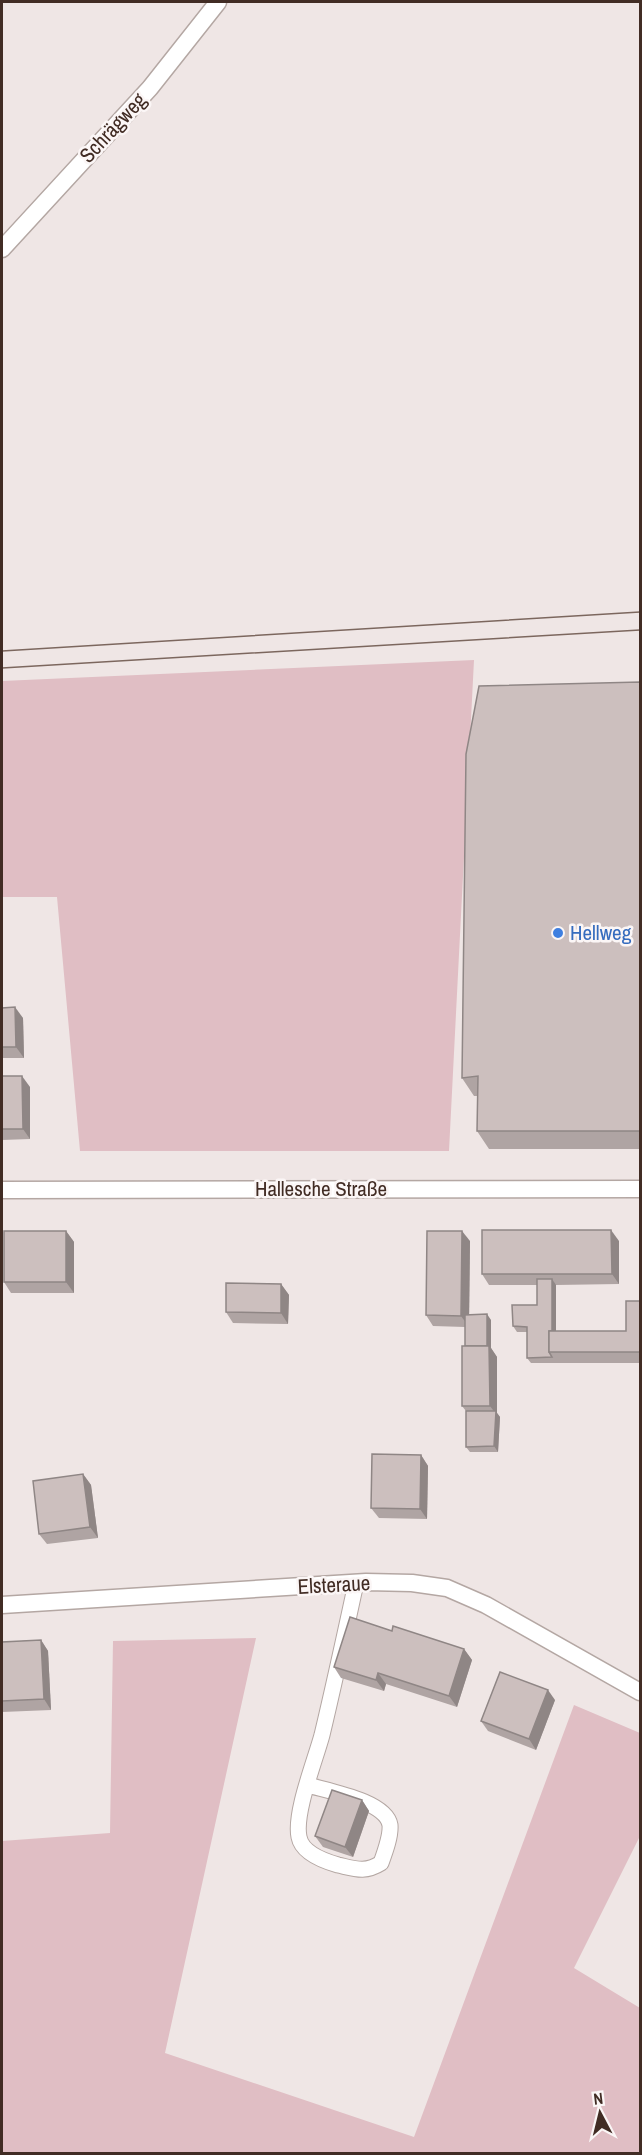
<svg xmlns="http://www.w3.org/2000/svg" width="642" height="2155" font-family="'Archivo Narrow',sans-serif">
	<rect width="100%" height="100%" fill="#efe6e5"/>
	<g fill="#e0bec4">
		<polygon points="474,660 449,1151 80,1151 57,897 2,897 2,681"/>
		<polygon points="256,1638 165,2053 414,2137 574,1705 640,1733 640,1836 574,1968 640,2008 640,2153 2,2153 2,1841 110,1833 113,1641"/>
	</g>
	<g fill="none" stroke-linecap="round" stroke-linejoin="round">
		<defs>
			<path id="service" d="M308,1785C328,1791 386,1801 390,1825C391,1836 385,1852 381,1863C365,1873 356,1869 338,1865C324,1861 302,1853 299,1837C294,1813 315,1761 322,1735C334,1685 345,1634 356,1583"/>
			<g id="minor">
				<polyline points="2,249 150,88 218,2"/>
				<polyline points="2,1605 366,1582 412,1583 447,1588 486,1605 640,1692"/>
			</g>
			<polyline id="tertiary" points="2,1190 640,1189"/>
		</defs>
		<use href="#service" stroke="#b4a7a3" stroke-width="17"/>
		<use href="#minor" stroke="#b4a7a3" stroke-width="19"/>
		<use href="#tertiary" stroke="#b4a7a3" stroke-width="19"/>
		<use href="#service" stroke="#fff" stroke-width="15"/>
		<use href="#minor" stroke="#fff" stroke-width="16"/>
		<use href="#tertiary" stroke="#fff" stroke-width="16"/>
		<g stroke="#7c675e" stroke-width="1.5">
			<polyline points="2,651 640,612"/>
			<polyline points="2,668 640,630"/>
		</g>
	</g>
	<g fill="#afa4a3">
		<polygon points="640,682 640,1149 489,1149 477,1131 478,1096 474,1096 462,1078"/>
		<polygon points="2,1008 23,1018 24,1058 2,1058"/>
		<polygon points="2,1076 30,1087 30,1139 2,1140"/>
		<polygon points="66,1231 74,1242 74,1293 11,1293 4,1282"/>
		<polygon points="470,1241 469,1315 491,1320 491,1348 497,1357 497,1413 500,1417 498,1452 470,1452 466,1447 466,1411 462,1406 465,1346 465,1327 433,1326 426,1315"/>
		<polygon points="619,1241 619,1284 556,1285 556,1331 626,1331 640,1301 640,1363 531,1363 527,1358 527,1332 517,1332 513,1326 537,1305 537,1285 489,1285 482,1274"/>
		<polygon points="281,1284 289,1295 288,1324 233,1323 226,1312"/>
		<polygon points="421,1455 428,1466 427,1519 379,1518 371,1508"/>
		<polygon points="83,1474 91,1485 98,1538 47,1544 39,1534"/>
		<polygon points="392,1631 464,1649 472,1660 457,1707 386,1684 384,1691 341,1678 334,1667"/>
		<polygon points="41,1640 48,1651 51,1710 2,1712 2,1642"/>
		<polygon points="555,1700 536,1750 488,1731 481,1721"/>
		<polygon points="362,1800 369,1811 353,1857 323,1847 315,1836"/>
	</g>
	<g fill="#8f8685">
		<polygon points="15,1007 23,1018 24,1058 16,1047"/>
		<polygon points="22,1076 30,1087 30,1139 23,1129"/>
		<polygon points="611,1230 619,1241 619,1284 612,1274"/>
		<polygon points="66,1231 74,1242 74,1293 66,1282"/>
		<polygon points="462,1231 470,1241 469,1327 461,1316"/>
		<polygon points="552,1279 556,1285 556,1352 552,1352"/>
		<polygon points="281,1284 289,1295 288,1324 281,1313"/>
		<polygon points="487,1314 491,1320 491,1348 497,1357 497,1413 500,1417 498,1452 494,1446 496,1414 490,1406 487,1351"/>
		<polygon points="421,1455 428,1466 427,1519 420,1509"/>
		<polygon points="83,1474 91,1485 98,1538 90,1527"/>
		<polygon points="41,1640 48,1651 51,1710 44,1699"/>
		<polygon points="464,1649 472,1660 457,1707 449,1696"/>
		<polygon points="378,1673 386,1684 384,1691 376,1680"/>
		<polygon points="548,1690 555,1700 536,1750 529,1739"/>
		<polygon points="362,1800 369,1811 353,1857 345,1847"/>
	</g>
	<g fill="#ccbfbe" stroke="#8f8685" stroke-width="1.5">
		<polygon points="640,682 640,1131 477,1131 478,1076 462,1078 466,754 479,686"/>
		<polygon points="15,1007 16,1047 2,1047 2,1008"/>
		<polygon points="2,1076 22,1076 23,1129 2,1129"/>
		<polygon points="482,1230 611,1230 612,1274 482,1274"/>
		<rect x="4" y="1231" width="62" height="51"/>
		<polygon points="427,1231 462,1231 461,1316 426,1315"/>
		<polygon points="537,1279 552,1279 552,1331 549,1331 549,1352 552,1357 527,1358 527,1327 513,1326 512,1305 537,1305"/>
		<polygon points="226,1283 281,1284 281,1313 226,1312"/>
		<polygon points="626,1301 640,1301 640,1352 549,1352 549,1331 626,1331"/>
		<polygon points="487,1314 487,1346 465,1346 465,1315"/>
		<polygon points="462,1346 489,1346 490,1406 462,1406"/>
		<polygon points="466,1411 496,1411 494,1446 466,1447"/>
		<polygon points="372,1454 421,1455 420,1509 371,1508"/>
		<polygon points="83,1474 90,1527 39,1534 33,1481"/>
		<polygon points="350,1617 392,1631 393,1626 464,1649 449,1696 378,1673 376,1680 334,1667"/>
		<polygon points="41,1640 44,1699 2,1701 2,1642"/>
		<polygon points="500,1672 548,1690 529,1739 481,1721"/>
		<polygon points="332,1790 362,1800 345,1847 315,1836"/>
	</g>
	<circle fill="#3f7fe0" stroke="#fbf6f6" stroke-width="2" cx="558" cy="933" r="6"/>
	<g text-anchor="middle" stroke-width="5" stroke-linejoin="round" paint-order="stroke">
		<g font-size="21" fill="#412c24" stroke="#fbf6f6">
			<text transform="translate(113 128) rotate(-47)" y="7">Schrägweg</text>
			<text x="321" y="1196">Hallesche Straße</text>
			<text transform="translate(334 1585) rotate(-3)" y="7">Elsteraue</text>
		</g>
		<g font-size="21" fill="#366cbe" stroke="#fbf6f6" text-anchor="start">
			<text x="570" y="940">Hellweg</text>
		</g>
	</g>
	<rect width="642" height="2155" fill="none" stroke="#412c24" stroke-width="6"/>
	<g transform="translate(600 2113) rotate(353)" stroke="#fbf6f6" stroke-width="4.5" paint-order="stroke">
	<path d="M0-4.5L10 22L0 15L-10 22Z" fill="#412c24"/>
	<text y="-9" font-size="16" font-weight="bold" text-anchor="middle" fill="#412c24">N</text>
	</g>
</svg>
